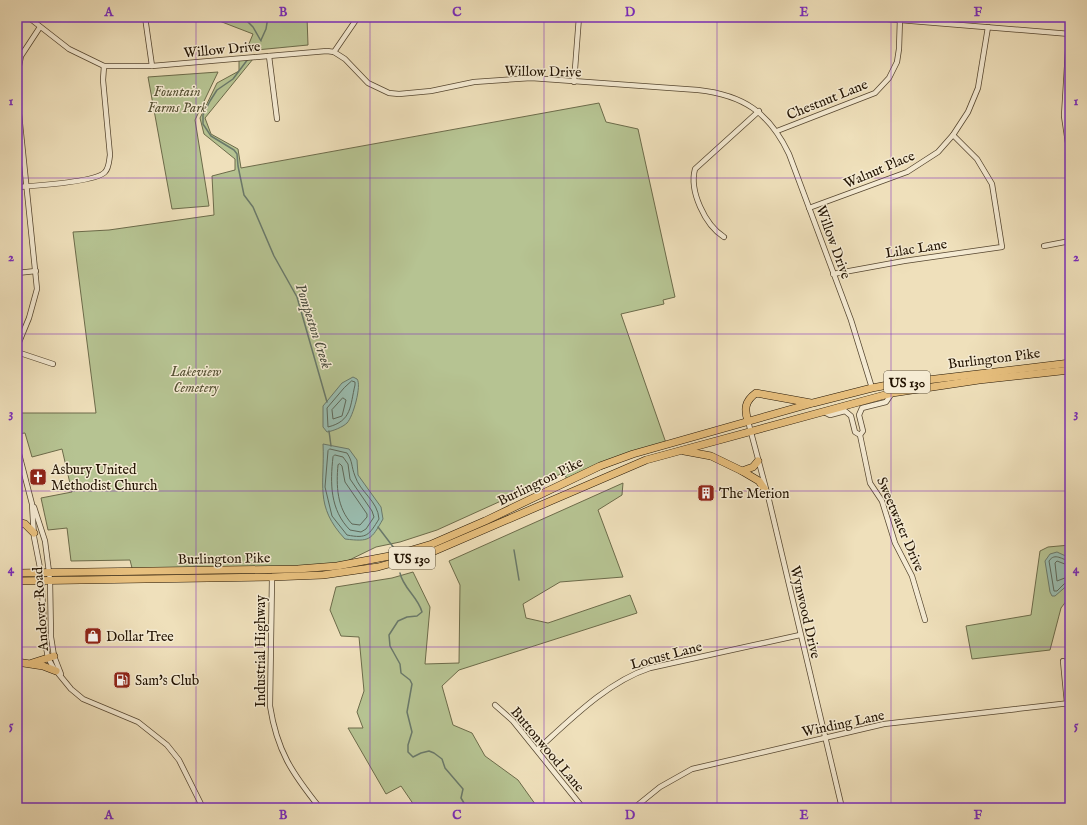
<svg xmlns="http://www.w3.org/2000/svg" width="1087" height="825" font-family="'IM FELL English',serif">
	<rect width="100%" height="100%" fill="#efe0bb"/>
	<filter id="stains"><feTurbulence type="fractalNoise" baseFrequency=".005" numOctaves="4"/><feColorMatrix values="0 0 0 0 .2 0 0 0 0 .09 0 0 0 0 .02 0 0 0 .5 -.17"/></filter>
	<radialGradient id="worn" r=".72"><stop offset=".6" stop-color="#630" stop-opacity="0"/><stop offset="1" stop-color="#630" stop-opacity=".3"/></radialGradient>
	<g fill="#b6c392" stroke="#6c6b4a">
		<polygon points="209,17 307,17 308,45 246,51 253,34"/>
		<polygon points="239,59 253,59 205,118 211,134 238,149 241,168 599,103 606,122 638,129 675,297 663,300 664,304 621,314 666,443 567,483 565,472 437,530 400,542 376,547 337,566 133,572 130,560 71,561 67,528 48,530 41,498 72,492 62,449 32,457 25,433 17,434 17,413 96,413 73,232 109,230 214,215 212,176 235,170 235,159 204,134 200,118 217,83 239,71"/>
		<polygon points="218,72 195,120 209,206 172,209 148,77"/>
		<polygon points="623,483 622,495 598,510 623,577 560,582 523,604 526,618 548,623 630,595 637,613 459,670 442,686 453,725 472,733 485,756 518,780 538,808 416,808 401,786 386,794 348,728 363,728 357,712 364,691 359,637 341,636 330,610 336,587 392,578 413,572 430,607 425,664 459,663 460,585 449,561"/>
		<polygon points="1070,545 1070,596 1061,608 1050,650 972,659 966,626 1031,615 1040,551 1048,547"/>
	</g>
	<g fill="#9abdb0" stroke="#6a796a">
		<path d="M353,377L357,379C362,385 353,417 347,423C343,427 333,431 327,432L323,427V406L342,383Z"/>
		<path d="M323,444L349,449L357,460L358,475L381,507L383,519C371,540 370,542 345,539C314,506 325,484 323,444Z"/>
		<polygon points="1057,552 1070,558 1070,583 1055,596 1052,596 1050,592 1045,561 1050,554"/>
	</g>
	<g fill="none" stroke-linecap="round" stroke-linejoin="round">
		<g stroke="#5e6859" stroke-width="1">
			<path d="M352,381L355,382V385C350,406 352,421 328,427L327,408L344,388Z"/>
			<polygon points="343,398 346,400 342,416 333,419 332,410"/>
			<path d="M330,449L347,453C353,462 351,466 355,476C360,492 378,501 379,519C369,535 367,539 347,535L332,516L325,487L328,451Z"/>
			<path d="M335,455L343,457L348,464L350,479L372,511L374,517L366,529L361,532L350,530C330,510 330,483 333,457Z"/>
			<path d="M340,464L342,466L345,482L367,514V517L360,525L352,524C337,508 336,486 338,465Z"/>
			<path d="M1070,561C1062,560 1055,552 1049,561L1054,591H1057L1066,582L1070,581"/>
			<polyline points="1070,566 1057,561 1055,563 1057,581 1070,576"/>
		</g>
		<g stroke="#6a796a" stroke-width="1.5">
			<polyline points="243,17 253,27 261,41"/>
			<polyline points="261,40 266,29 268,17"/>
			<polyline points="248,59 233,79 217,90 210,101 203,115 203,124 211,136 234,150 237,154 238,166 244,195 253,207 274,256 297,297 327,402"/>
			<polyline points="329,431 331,446"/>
			<polyline points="378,527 394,548"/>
			<polyline points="514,550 519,580"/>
			<path d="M400,573C403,588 418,597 422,612L417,616L407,617L398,621L389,635L390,646L400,664L401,673L410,680L412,684L407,712L412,732L408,745V752L413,757L421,753L429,751L434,753L442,759L445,768L463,789L461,798L467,808"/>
		</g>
		<defs>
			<g id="minor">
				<path d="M28,17L69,49L104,66H152L327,51L334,52L345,59L368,83L389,93L399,94L431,91L474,82L531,78L698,90C743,95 769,112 789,154L851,320L872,388"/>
				<polyline points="145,17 152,66"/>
				<polyline points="863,17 1070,34"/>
				<polyline points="1069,33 1064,116 1070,157"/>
				<polyline points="334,52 358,17"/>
				<polyline points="269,56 277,119"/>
				<polyline points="17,76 18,104 37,289 29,318 17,347"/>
				<polyline points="17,76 21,56 40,27"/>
				<polyline points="574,82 579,17"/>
				<polyline points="777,131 875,93 889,78 897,62 899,49 900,18"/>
				<path d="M17,187C32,186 97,182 105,172C109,168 109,161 110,155L103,80L104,66"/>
				<polyline points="809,208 907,172 938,152 953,135 968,112 978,88 988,27"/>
				<path d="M724,237C705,225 689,191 695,169L759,111"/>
				<polyline points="1044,246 1070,241"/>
				<polyline points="17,273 36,271"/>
				<polyline points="833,274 904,261 1002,247 992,184 977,159 953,135"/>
				<polyline points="17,352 53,364"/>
				<polyline points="892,393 886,402 862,408 859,415 863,431 860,435 870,483 882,501 895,543 912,576 925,620"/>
				<polyline points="824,412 830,415 845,411 851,416 855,432 860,435"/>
				<polyline points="748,421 769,500 842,808"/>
				<polyline points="17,446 32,504 34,537 41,573 45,641 48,658 53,667 71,689 83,699 138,722 167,745 179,760 203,808"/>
				<polyline points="34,507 45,541 50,580 51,637 54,656 61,674"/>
				<path d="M272,577L270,706C277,751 292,773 320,808"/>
				<polyline points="1063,661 1067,703"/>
				<polyline points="495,705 513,721 583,808"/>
				<path d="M537,750C570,720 607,682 650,668L800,635"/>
				<polyline points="634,808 660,787 692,769 884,724 1070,703"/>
			</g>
			<g id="trunk">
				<path d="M748,421C744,409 745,401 756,393L811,403"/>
				<polyline points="684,451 711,456 742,471 753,467 758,461"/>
				<polyline points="742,471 759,481 765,490"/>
				<polyline points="17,522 25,524 34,533"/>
				<polyline points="17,573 298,569 337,566 395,555 432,544 485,521 600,466 633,454 813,403 872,388 893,384 1070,363"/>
				<polyline points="17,581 272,577 323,575 378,567 432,552 646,460 892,393 979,380 1070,370"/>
				<polyline points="17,662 43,666 56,671"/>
				<polyline points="32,663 54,656"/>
			</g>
		</defs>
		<use href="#minor" stroke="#554630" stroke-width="6"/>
		<use href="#trunk" stroke="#221302" stroke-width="8"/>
		<use href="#minor" stroke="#f5ebd3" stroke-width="4.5"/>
		<use href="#trunk" stroke="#e8c07e" stroke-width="7"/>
	</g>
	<path fill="none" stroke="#7b2cbf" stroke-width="1" stroke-opacity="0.55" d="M196,17V808M370,17V808M544,17V808M717,17V808M891,17V808M17,178H1070M17,334H1070M17,491H1070M17,647H1070"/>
	<defs>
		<symbol id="church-square" viewBox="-11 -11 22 22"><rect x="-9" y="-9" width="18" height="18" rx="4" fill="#8f2418" stroke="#f5ebd3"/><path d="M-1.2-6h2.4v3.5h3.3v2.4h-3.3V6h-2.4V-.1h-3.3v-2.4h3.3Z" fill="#fff"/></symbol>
		<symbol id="building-square" viewBox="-11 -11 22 22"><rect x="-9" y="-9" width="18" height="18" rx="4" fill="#8f2418" stroke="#f5ebd3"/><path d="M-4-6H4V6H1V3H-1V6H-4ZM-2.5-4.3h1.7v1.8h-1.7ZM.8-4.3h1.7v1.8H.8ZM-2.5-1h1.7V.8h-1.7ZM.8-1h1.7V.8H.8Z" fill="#fff"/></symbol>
		<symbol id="shop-square" viewBox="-11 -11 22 22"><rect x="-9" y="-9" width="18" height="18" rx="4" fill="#8f2418" stroke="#f5ebd3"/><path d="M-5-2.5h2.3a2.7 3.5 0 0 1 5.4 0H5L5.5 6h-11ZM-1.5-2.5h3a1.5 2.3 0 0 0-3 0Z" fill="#fff"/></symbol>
		<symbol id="fuel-square" viewBox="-11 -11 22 22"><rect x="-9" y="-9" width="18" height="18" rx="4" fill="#8f2418" stroke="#f5ebd3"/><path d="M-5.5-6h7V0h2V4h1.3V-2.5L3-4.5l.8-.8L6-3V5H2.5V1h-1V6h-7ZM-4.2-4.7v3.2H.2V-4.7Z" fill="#fff"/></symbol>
	</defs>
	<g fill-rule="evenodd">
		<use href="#church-square" x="28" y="467" width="20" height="20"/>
		<use href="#building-square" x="696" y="483" width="20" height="20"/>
		<use href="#shop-square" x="83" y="626" width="20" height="20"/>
		<use href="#fuel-square" x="112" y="670" width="20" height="20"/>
	</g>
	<g text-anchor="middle" stroke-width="3" stroke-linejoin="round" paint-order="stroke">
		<g fill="#f5ebd3" stroke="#615441" stroke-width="1">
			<rect x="884" y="371" width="46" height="22" rx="3"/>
			<rect x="389" y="547" width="46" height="22" rx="3"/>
		</g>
		<g font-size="13" font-weight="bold" fill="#221302">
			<text x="907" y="387">US 130</text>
			<text x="412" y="563">US 130</text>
		</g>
		<g font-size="14" fill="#221302" stroke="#f5ebd3">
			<text transform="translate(222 49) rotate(-5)" y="5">Willow Drive</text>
			<text transform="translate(543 71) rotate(1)" y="5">Willow Drive</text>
			<text transform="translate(827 99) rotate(-22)" y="5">Chestnut Lane</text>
			<text transform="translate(879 169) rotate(-23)" y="5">Walnut Place</text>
			<text transform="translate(834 242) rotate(70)" y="5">Willow Drive</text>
			<text transform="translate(916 248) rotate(-9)" y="5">Lilac Lane</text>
			<text transform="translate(994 358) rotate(-7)" y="5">Burlington Pike</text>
			<text transform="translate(540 481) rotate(-26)" y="5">Burlington Pike</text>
			<text transform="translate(901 524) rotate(67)" y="5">Sweetwater Drive</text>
			<text transform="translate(224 558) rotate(-1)" y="5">Burlington Pike</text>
			<text transform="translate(40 609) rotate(-94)" y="5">Andover Road</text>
			<text transform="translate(806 612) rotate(77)" y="5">Wynwood Drive</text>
			<text transform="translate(260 651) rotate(-90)" y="5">Industrial Highway</text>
			<text transform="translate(666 655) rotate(-15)" y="5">Locust Lane</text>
			<text transform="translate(843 723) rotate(-12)" y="5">Winding Lane</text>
			<text transform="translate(548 749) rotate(50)" y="5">Buttonwood Lane</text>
		</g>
		<g font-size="14" font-style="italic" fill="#565134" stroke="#f5ebd3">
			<text x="177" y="96">Fountain<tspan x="177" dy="16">Farms Park</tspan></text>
			<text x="196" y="376">Lakeview<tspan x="196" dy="16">Cemetery</tspan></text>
		</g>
		<g font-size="14" fill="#221302" stroke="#f5ebd3" text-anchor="start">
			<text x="51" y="474">Asbury United<tspan x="51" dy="16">Methodist Church</tspan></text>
			<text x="719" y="498">The Merion</text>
			<text x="106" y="641">Dollar Tree</text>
			<text x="135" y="685">Sam's Club</text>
		</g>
		<g font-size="15" font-style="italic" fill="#4c4e3f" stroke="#f5ebd3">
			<text transform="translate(314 326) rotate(72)" y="5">Pompeston Creek</text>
		</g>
	</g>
	<rect width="1087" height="825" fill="none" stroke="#efe0bb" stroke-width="44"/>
	<rect x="22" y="22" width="1043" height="781" fill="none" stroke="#7b2cbf" stroke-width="1.5"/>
	<g font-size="13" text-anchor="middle" font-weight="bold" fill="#7b2cbf">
		<text x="109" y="16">A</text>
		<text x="283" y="16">B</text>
		<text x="457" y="16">C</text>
		<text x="630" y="16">D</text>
		<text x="804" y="16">E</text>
		<text x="978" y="16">F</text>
		<text x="11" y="105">1</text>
		<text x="1076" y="105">1</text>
		<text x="11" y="261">2</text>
		<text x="1076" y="261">2</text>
		<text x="11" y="417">3</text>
		<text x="1076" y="417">3</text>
		<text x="11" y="573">4</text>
		<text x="1076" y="573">4</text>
		<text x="11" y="729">5</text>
		<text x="1076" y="729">5</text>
		<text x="109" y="819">A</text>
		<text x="283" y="819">B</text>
		<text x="457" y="819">C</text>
		<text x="630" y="819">D</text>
		<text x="804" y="819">E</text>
		<text x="978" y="819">F</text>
	</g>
	<rect width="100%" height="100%" filter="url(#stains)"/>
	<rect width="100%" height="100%" fill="url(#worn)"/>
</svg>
